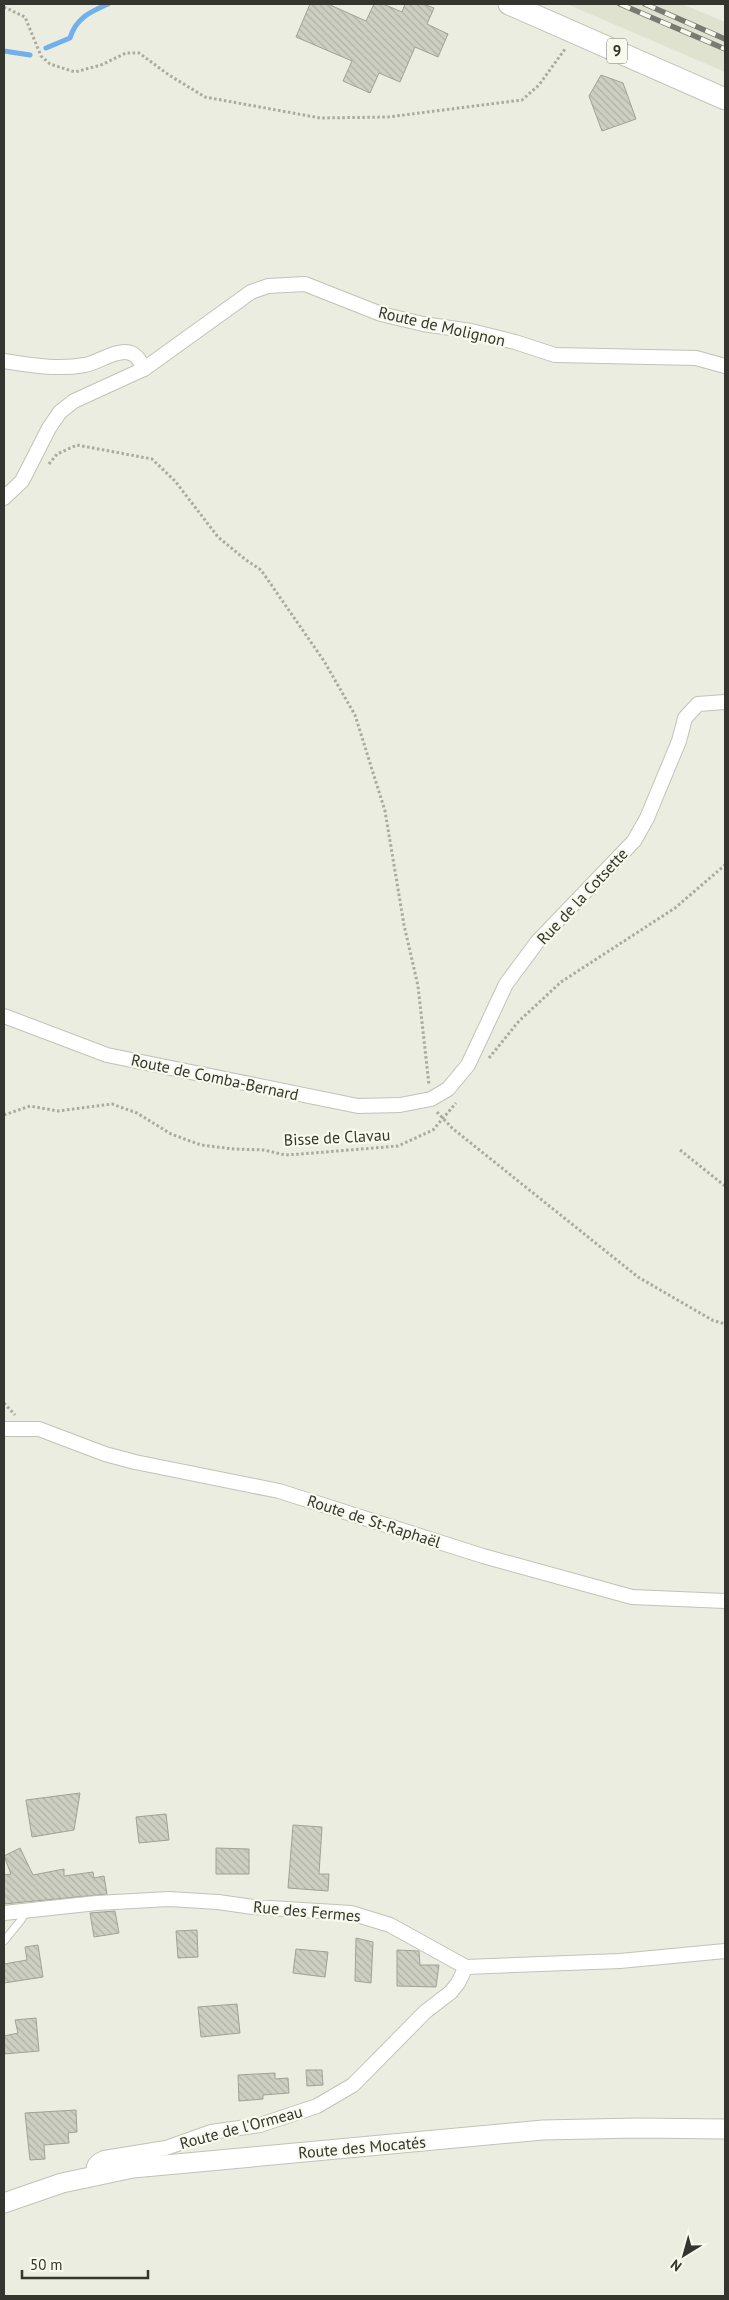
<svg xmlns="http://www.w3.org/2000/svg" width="729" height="2300" font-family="'PT Sans',sans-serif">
	<defs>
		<pattern id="building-back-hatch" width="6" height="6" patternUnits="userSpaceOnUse" patternTransform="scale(1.25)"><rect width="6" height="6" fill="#cccfc1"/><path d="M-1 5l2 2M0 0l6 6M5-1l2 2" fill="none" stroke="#b0b2a6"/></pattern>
	</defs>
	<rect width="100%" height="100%" fill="#eaeddf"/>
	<polygon fill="#dfe2ce" points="567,4 682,4 725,22 725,72"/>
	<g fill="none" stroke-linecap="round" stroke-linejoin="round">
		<g stroke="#70b0ed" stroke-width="5">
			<path d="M46,48L70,38C76,18 90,12 108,4"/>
			<polyline points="4,51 30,55"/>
		</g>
	</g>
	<g fill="url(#building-back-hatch)" stroke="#9fa295">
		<polygon points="310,4 328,4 366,21 374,4 383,4 402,12 405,4 423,4 434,8 427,24 448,34 438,57 415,47 400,82 379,73 370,93 343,81 352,61 296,37"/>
		<polygon points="601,75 623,83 636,119 602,131 589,96"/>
		<polygon points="80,1793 74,1830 32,1837 26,1800"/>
		<polygon points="166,1814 169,1840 139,1843 136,1817"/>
		<polygon points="293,1825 322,1827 319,1874 329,1874 328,1891 288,1888"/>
		<polygon points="20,1848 33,1875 64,1869 64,1876 93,1872 94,1878 104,1876 107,1894 4,1904 4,1875 11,1874 4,1856"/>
		<polygon points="216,1848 249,1849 249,1874 216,1874"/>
		<polygon points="115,1911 119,1933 94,1937 90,1913"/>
		<polygon points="197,1930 198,1957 178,1958 176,1931"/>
		<polygon points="356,1938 373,1942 371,1983 355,1981"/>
		<polygon points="38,1945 43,1977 4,1983 4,1964 27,1960 25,1947"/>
		<polygon points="296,1949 328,1952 325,1977 293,1973"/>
		<polygon points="397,1950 419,1951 420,1965 439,1965 436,1987 397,1986"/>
		<polygon points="237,2004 240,2033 201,2037 198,2007"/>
		<polygon points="36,2018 39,2051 4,2054 4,2036 18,2033 15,2020"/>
		<polygon points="306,2070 322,2070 323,2085 307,2086"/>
		<polygon points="275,2073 275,2079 288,2078 289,2093 263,2095 263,2099 239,2101 238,2075"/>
		<polygon points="76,2110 77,2132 68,2133 69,2143 44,2145 45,2159 30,2160 25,2113"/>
	</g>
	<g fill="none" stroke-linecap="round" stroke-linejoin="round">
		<defs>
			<polyline id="lane" points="4,1941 21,1920 26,1911"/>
			<g id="street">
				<path d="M4,361C31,365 57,370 85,365C99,362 111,352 125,352C136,352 140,361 144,369"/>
				<polyline points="4,498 22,481 49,428 60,412 74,401 144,369 251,292 268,286 305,284 381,314 423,324 471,331 515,342 555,355 696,358 725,366"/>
				<polyline points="4,1016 107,1055 358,1106 400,1105 431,1099 448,1089 468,1065 506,984 538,941 634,841 647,818 679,741 685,718 698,704 725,702"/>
				<polyline points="4,1429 39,1429 105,1454 135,1462 279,1491 483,1556 632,1597 725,1601"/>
				<polyline points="4,1913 97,1903 169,1899 218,1902 253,1907 351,1913 390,1925 466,1967 620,1961 725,1951"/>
				<path d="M94,2175C92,2165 95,2162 104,2158L166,2148L211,2132L260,2125L317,2106L353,2085L425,2012L451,1992L458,1983L466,1967"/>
			</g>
			<polyline id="secondary" points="4,2203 62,2183 133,2168 543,2130 637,2128 725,2129"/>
			<polyline id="primary" points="509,4 725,99"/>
		</defs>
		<use href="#lane" stroke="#c0c3b6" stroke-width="9"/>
		<use href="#street" stroke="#c0c3b6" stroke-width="16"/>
		<use href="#secondary" stroke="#c0c3b6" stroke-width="21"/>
		<use href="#primary" stroke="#c0c3b6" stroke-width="23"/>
		<g stroke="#a8aba0" stroke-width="3" stroke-dasharray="2.5 2.5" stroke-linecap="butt">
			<polyline points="4,7 25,17 41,56 50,64 75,72 101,65 126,53 139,53 169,75 205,97 320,118 388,117 522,100 539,85 565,49"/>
			<polyline points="49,464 57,454 77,445 152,459 175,481 218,537 246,560 261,570 324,661 355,715 385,811 404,925 418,986 429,1085"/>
			<polyline points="489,1058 519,1021 561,982 675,908 725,865"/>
			<polyline points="437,1112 452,1128 638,1277 712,1320 725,1324"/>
			<polyline points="4,1115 30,1106 58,1111 112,1104 137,1113 171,1134 201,1145 234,1149 264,1150 285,1155 301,1154 398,1146 433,1130 456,1103"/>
			<polyline points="680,1150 725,1186"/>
			<polyline points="4,1403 15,1415"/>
		</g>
		<use href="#lane" stroke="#fff" stroke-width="7"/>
		<use href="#street" stroke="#fff" stroke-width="14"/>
		<use href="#secondary" stroke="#fff" stroke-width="19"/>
		<use href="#primary" stroke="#fff" stroke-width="21"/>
		<defs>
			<g id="rail">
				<polyline points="620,4 725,49"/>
				<polyline points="645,4 725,39"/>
			</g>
		</defs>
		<use href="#rail" stroke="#797b72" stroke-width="5.5"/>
		<use href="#rail" stroke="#f7faec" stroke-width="4" stroke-dasharray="11" stroke-linecap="butt"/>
	</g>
	<g text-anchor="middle" stroke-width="4.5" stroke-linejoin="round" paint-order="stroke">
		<rect fill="#f7faec" stroke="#6e7068" stroke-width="1" x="607" y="38.5" width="20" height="25" rx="4"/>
		<g font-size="15" font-weight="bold" fill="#34352f">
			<text x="617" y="56">9</text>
		</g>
		<g font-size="16" fill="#34352f" stroke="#f7faec">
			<text transform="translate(442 326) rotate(13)" y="6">Route de Molignon</text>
			<text transform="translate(582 896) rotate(-47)" y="6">Rue de la Cotsette</text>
			<text transform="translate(215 1077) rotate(12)" y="6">Route de Comba-Bernard</text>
			<text transform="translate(337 1137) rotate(-3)" y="6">Bisse de Clavau</text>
			<text transform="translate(374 1521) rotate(18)" y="6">Route de St-Raphaël</text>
			<text transform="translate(307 1911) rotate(5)" y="6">Rue des Fermes</text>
			<text transform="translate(241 2127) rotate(-15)" y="6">Route de l'Ormeau</text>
			<text transform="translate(362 2147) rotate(-5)" y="6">Route des Mocatés</text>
		</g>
	</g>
	<rect width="729" height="2300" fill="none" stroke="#34352f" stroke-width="10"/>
	<g transform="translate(684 2255) rotate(217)" stroke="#f7faec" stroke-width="4" paint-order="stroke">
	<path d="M0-4L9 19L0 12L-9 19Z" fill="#34352f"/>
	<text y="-8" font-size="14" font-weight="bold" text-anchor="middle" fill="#34352f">N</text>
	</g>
	<path d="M22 2270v8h126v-8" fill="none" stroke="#34352f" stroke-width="2.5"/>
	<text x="30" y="2270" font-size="15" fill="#34352f" stroke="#f7faec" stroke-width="4" paint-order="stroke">50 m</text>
</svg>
